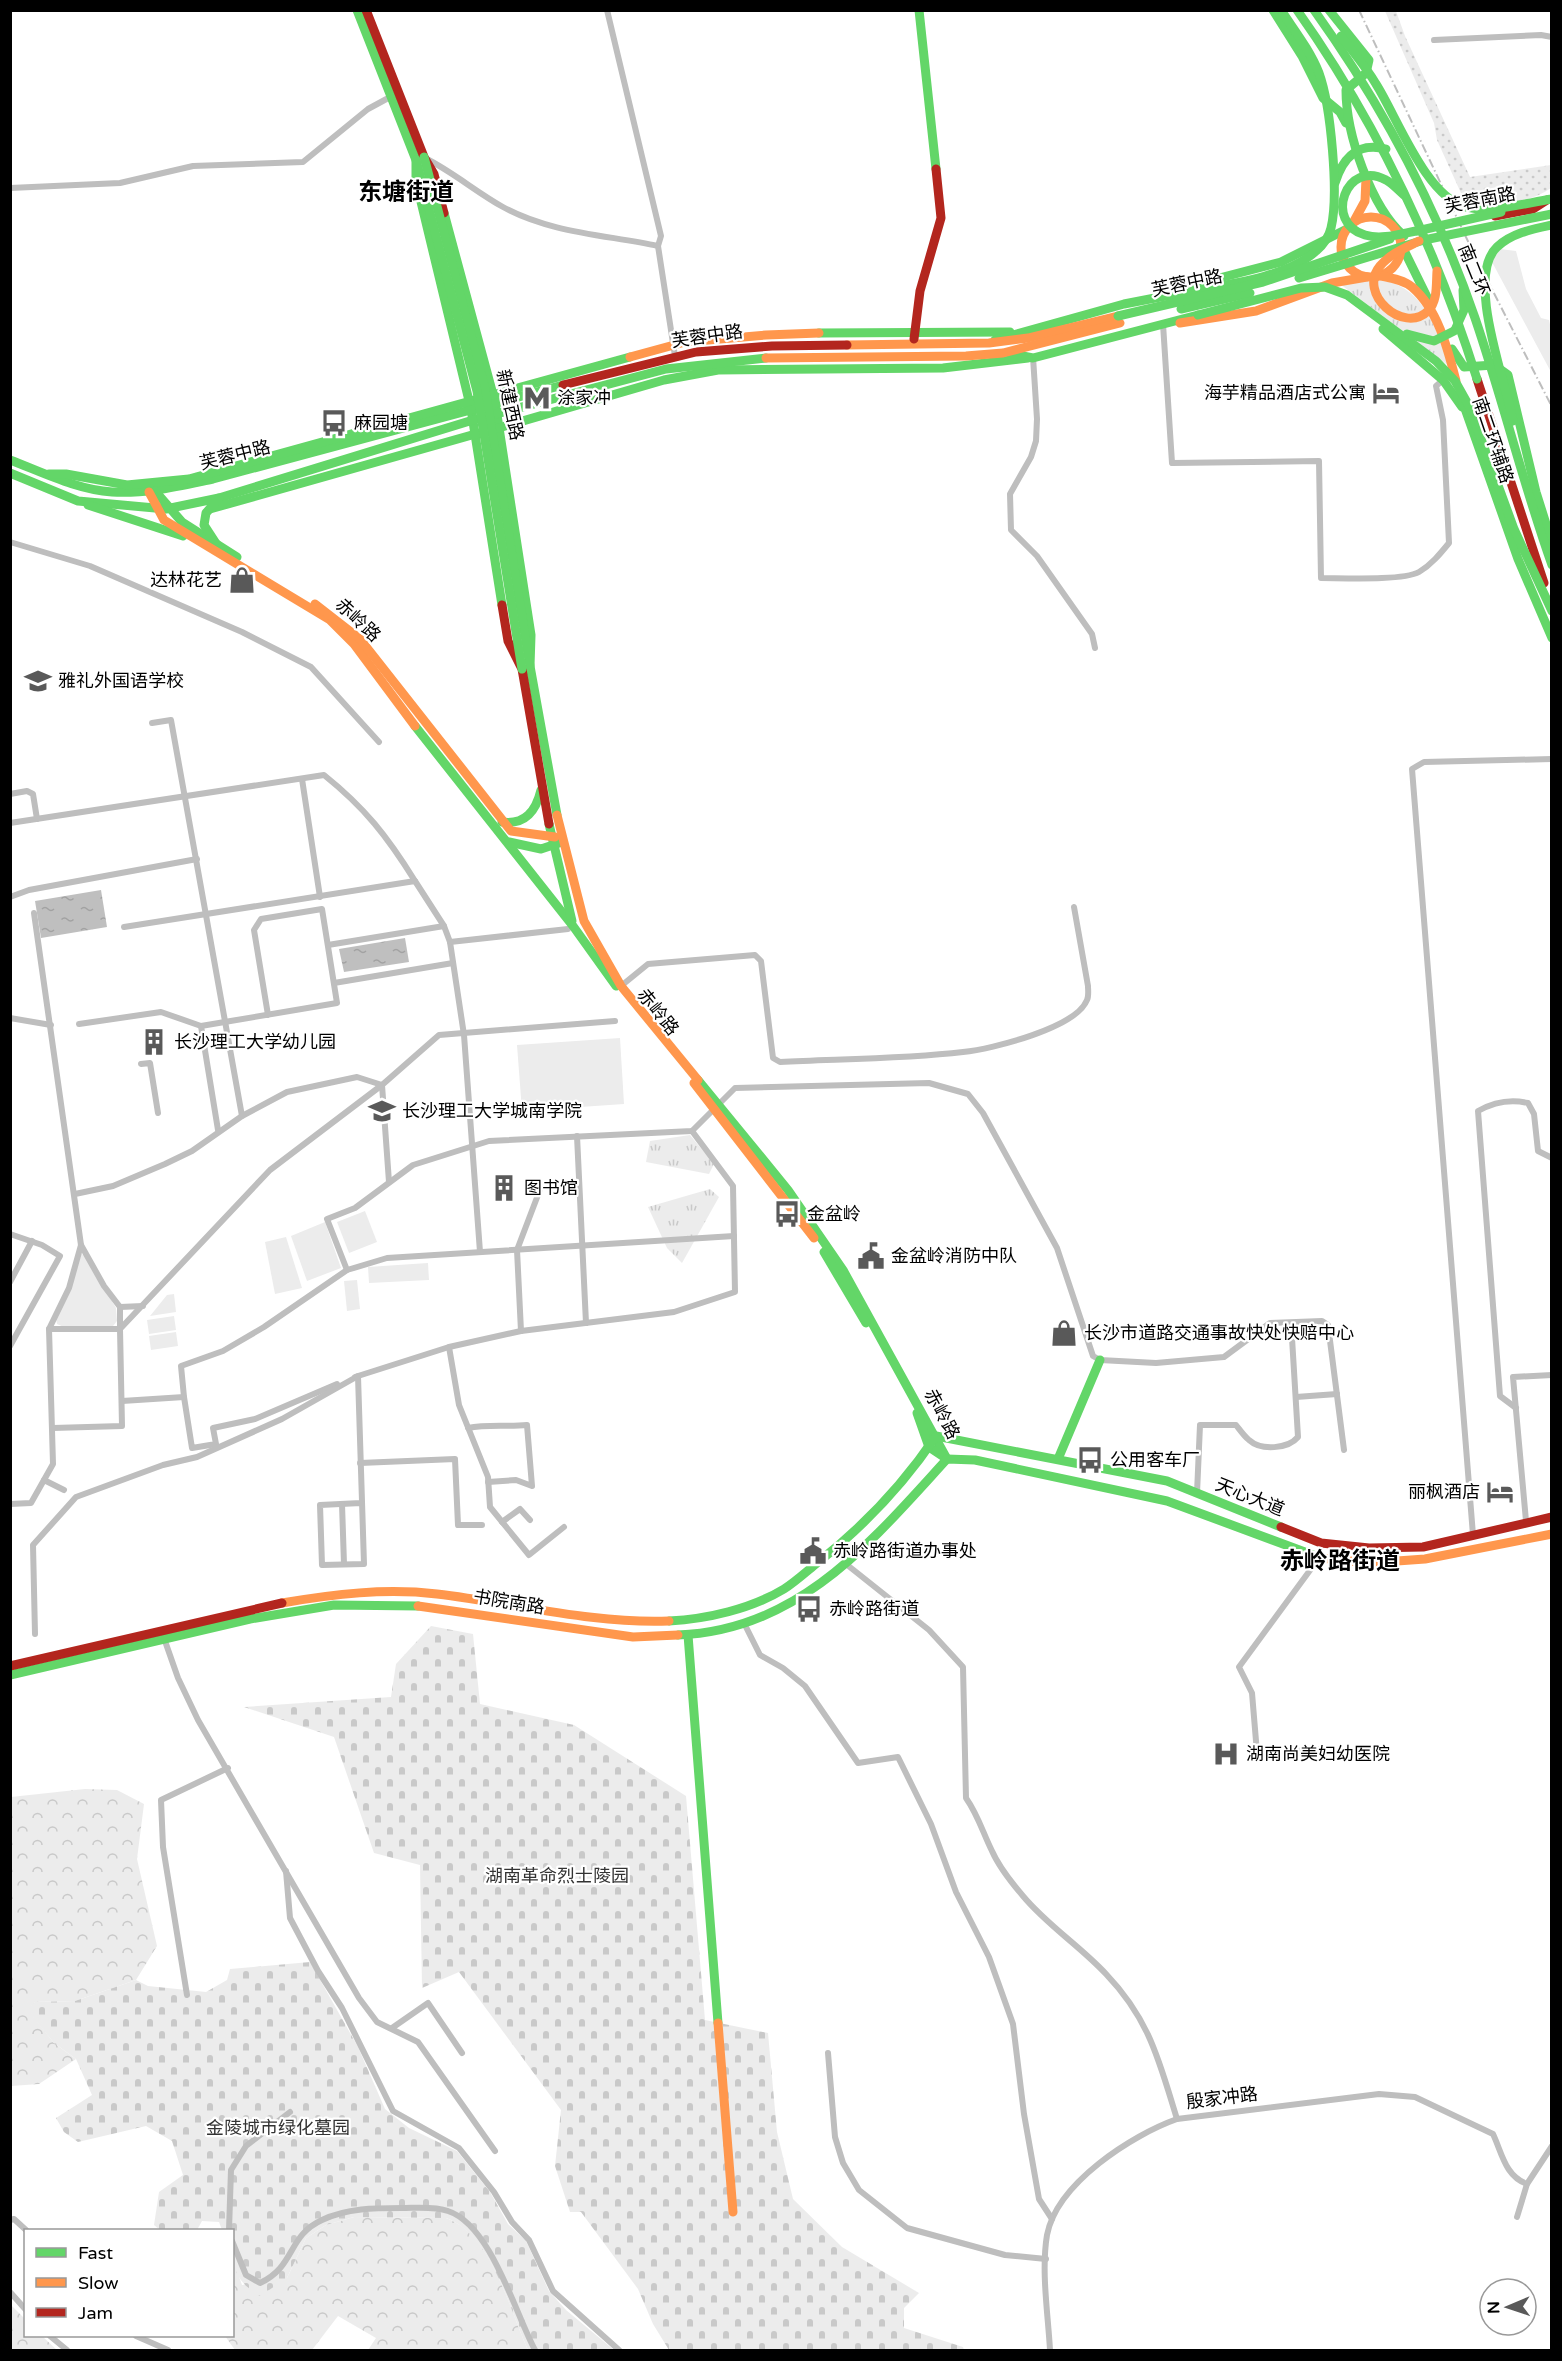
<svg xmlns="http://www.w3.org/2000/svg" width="1562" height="2361" font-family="'Varela Round','Noto Sans SC',sans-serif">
	<defs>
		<pattern id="grass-tufts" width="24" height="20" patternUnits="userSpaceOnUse" patternTransform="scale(1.5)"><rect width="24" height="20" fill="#ececec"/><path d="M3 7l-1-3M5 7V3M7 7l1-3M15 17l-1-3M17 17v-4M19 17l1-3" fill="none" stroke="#c9c9c9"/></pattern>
		<pattern id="forest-crowns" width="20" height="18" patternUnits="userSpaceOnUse" patternTransform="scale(1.5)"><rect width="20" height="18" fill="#ececec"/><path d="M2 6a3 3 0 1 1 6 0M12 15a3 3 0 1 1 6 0" fill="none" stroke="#c9c9c9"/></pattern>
		<pattern id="cemetery-stones" width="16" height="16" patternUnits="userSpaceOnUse" patternTransform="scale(1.5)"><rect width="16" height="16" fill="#ececec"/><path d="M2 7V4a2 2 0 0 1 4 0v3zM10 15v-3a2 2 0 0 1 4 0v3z" fill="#c9c9c9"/></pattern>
		<pattern id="garden-dots" width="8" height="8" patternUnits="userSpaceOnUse" patternTransform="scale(1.5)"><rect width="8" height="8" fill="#ececec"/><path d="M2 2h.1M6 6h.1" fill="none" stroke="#c9c9c9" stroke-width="1.8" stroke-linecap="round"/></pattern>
		<pattern id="water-ripples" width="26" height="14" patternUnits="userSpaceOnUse" patternTransform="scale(1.5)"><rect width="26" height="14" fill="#bfbfbf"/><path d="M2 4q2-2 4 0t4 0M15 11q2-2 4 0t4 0" fill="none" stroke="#a2a2a2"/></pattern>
	</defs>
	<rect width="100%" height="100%" fill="#fff"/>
	<g fill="url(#grass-tufts)">
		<path d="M1360,279C1371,280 1383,280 1393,283C1428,296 1438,335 1449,366L1340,284Z"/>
		<polygon points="690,1135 714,1164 709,1174 646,1162 650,1141"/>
		<polygon points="710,1189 719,1197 682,1263 667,1248 648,1207"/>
	</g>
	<g fill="url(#forest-crowns)">
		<polygon points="85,1789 117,1790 144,1804 137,1859 157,1946 136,1980 75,2001 35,2002 28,2010 54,2043 76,2059 39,2084 11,2086 11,1797"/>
		<path d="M354,2217L446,2218C492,2234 509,2309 528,2350H368L376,2338L338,2316L312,2350H235L225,2336H232L233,2259L242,2285L287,2278L306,2238L326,2225Z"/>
		<polygon points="10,2304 25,2319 26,2336 42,2336 57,2350 11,2350"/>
	</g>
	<g fill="url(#cemetery-stones)">
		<polygon points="431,1626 473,1634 480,1704 574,1725 686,1796 705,2020 768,2033 777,2132 793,2199 842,2247 919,2293 904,2308 904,2328 963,2347 964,2350 669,2350 653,2324 638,2289 581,2212 570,2212 555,2166 561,2110 459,1972 422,1988 420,1865 374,1853 334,1737 244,1707 391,1697 396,1664"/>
		<path d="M310,1962L358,2047L385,2109L409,2128L457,2151L490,2192L508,2224L526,2241L549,2291L566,2310L614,2350H528C509,2309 492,2235 446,2218L354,2217L326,2225L306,2238L287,2278L260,2296C230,2278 233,2263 232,2230H222L219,2222L202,2221L197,2230H160L154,2225L159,2192L183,2175L172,2141L146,2126L78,2142L64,2132L56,2118L92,2095L76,2059L54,2043L27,2010L35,2002L75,2001L136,1980L148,1986L206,1992L227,1980L230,1969Z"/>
	</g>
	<g fill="#ececec">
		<polygon points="1500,249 1516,251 1526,289 1541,318 1549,320 1551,329 1551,372 1492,262"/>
		<polygon points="620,1038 624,1104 522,1111 517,1045"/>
		<polygon points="365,1211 377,1242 349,1253 337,1222"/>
		<polygon points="325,1222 341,1268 307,1281 291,1236"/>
		<polygon points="286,1237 302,1288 275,1294 265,1242"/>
		<polygon points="81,1254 84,1255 116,1308 117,1321 113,1326 64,1327 57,1324 56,1319"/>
		<polygon points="428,1263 429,1280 369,1283 368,1267"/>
		<polygon points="357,1280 360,1309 347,1311 344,1281"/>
		<polygon points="174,1294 176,1312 150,1316 167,1295"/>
		<polygon points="174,1316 176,1330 149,1334 147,1320"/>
		<polygon points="176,1332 178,1346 151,1350 149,1336"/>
	</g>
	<path fill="url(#garden-dots)" d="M1385,11H1396L1405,36L1470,177L1551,165V188C1527,205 1495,205 1465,202L1437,140L1434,123Z"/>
	<g fill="url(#water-ripples)">
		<polygon points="101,890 107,927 41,938 35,901"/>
		<polygon points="405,938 409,962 344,972 339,949"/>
	</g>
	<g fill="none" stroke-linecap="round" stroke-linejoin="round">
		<g stroke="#bebebe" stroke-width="6">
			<polyline points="607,10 661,236 658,246"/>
			<polyline points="1434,40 1541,35 1552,37"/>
			<path d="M425,158C453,172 476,192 503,207C550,233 607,235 658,246L675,356"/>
			<polyline points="10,188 120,183 193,166 303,162 368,109 392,96"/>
			<path d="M1163,324L1172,463L1319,461L1321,578C1342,578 1403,581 1419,572C1431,565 1440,554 1449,543L1443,420L1436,386L1443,380"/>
			<polyline points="1033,357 1037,419 1036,441 1031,457 1010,494 1011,530 1037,556 1092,634 1095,648"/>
			<polyline points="10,542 90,566 242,632 311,667 379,742"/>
			<polyline points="152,723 171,720 242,1116"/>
			<polyline points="302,779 320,897"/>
			<polyline points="10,794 27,791 33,794 37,819"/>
			<path d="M10,823L324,775C365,808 387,836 415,881"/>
			<polyline points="10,897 29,890 197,859"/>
			<polyline points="124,927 415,881 444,926 450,942 464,1035 480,1252"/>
			<polyline points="450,942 568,929"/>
			<polyline points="328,945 444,926"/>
			<polyline points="334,983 453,963"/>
			<path d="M621,986L648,964L755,955L761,961L773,1058L780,1062C841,1059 903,1059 963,1052C992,1049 1076,1028 1087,1000C1089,996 1088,990 1088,986L1074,907"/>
			<polyline points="10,1018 51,1025"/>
			<polyline points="79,1024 161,1012 201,1026 337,1003 322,909 261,919 254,930 268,1015"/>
			<polyline points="201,1026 218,1130"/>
			<polyline points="141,1064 150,1063 158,1113"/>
			<polyline points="577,1136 586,1323"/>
			<polyline points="389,1182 382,1085 439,1035 615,1021"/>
			<polyline points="75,1194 113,1186 165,1164 192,1151 242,1116 287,1092 357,1077 382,1085"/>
			<polyline points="10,1234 42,1245 60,1256 10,1346"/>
			<polyline points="734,1236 387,1258 347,1270 327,1219 355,1208 413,1165 489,1141 692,1131 735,1088 929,1083 968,1094 983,1113 1057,1248 1093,1356 1100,1360 1156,1363 1224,1357 1270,1323 1322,1321 1328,1325 1344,1450"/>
			<polyline points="10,1282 32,1241"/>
			<polyline points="120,1307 143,1306"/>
			<polyline points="49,1329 120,1329 120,1307 104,1286 81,1245"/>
			<polyline points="521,1331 517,1250 541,1187"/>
			<polyline points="449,1347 459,1405 488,1477 490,1507 529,1555 564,1527"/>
			<polyline points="355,1377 358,1376 364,1564 322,1565 320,1505 361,1503"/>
			<polyline points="184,1397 192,1448 216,1444 213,1428 255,1419 337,1384"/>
			<polyline points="1296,1397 1337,1394"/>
			<polyline points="122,1401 184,1397 181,1366 223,1351 264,1327 347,1270"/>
			<path d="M1516,1408L1500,1396L1478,1111C1494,1102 1511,1099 1528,1103L1534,1114L1538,1151L1552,1158"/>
			<polyline points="53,1428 122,1426 120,1329 270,1170 382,1085"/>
			<path d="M468,1428C487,1424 507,1427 527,1425L532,1486L516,1480L488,1482"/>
			<polyline points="360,1463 455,1459 458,1525 482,1525"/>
			<polyline points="44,1480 64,1490"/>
			<path d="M1197,1493L1200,1425H1236C1240,1430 1244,1436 1249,1440C1261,1451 1288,1449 1298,1437L1292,1338"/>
			<polyline points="10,1504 31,1503 53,1464 49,1329 69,1288 81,1245 34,913"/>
			<polyline points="342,1504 344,1564"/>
			<polyline points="1526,1521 1513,1377 1552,1375"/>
			<polyline points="502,1522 520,1509 530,1520"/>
			<polyline points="1473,1535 1412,769 1424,762 1552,759"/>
			<polyline points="1319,1558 1239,1667 1252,1693 1257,1753 1330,1749"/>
			<path d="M846,1564L929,1630L963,1667L966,1798C978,1815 983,1833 992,1851C999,1867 1011,1882 1023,1896C1047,1925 1080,1946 1106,1974C1150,2020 1159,2061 1177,2119"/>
			<polyline points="744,1623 760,1655 783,1668 805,1686 858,1763 898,1757 931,1824 956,1892 989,1957 1013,2024 1024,2114 1039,2199 1052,2219"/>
			<polyline points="35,1634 33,1545 76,1497 163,1465 197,1457 282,1419 358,1376 449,1347 521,1331 674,1312 735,1292 733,1186 692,1131"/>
			<polyline points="165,1641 178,1678 198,1720 359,1998 377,2022 418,2042 495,2151"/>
			<polyline points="286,1871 290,1918 318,1971 342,2008 393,2111 459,2148 494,2192 512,2222 529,2240 553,2291 619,2350"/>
			<polyline points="187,1995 163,1847 161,1800 228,1768"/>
			<polyline points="392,2028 428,2003 462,2053"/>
			<polyline points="828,2053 835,2137 843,2163 859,2190 907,2228 1005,2255 1046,2259"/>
			<polyline points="1517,2217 1527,2184 1552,2146"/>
			<polyline points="10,2220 14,2219 26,2230"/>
			<polyline points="229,2230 231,2170 246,2146 290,2112"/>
			<path d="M232,2241L246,2275L260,2283C296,2266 287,2236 322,2220C347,2208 375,2208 402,2208C416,2208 434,2206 448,2211C491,2225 515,2313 535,2350"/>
			<polyline points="10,2292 26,2310"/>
			<polyline points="50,2336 67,2350"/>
			<polyline points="136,2336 168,2350"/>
			<path d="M1050,2350C1048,2314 1041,2271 1047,2235C1057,2183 1132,2135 1177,2119L1379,2094L1415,2097L1493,2134C1502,2153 1505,2176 1527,2184"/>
		</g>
		<g stroke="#63d668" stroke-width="9">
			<polyline points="357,10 416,160 416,181 471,409 502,605"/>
			<polyline points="919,10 936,169"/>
			<polyline points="1273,10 1302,56 1323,98 1340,112 1346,123"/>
			<path d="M1329,10L1369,60L1366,73L1346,90C1346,134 1371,207 1404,236"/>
			<polyline points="444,213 495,402 531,635 530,666 557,815"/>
			<polyline points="1401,244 1428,299"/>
			<polyline points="1181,288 1281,262 1347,229"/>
			<polyline points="1383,329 1443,380 1462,407"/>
			<polyline points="1455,330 1464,310 1463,290"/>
			<polyline points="819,333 1010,332"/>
			<polyline points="995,340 1124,304 1186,292"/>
			<polyline points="1452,349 1464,367 1494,365 1508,375 1536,492 1552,543"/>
			<polyline points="1013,354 1033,358 1198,315"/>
			<polyline points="1462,400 1518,559 1552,638"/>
			<polyline points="495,429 664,380 718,370 943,368 1028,358"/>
			<path d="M10,460C42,472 77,490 112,492C146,494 179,486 213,479L563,385"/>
			<polyline points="10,473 78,501 166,509 219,498 473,420 666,369 766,358"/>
			<polyline points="49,474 66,474 127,485 189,479 630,357"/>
			<polyline points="155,491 182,522 237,557"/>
			<polyline points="88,505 183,536"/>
			<polyline points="210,509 479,433"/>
			<polyline points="217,545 204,525 206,513 219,498"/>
			<polyline points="415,726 573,926 616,986"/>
			<path d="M502,822C525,825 536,811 541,790"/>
			<polyline points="549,824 572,921"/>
			<polyline points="509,842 541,849 559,843"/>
			<polyline points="698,1080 788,1190 843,1270 947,1459"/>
			<polyline points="824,1252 866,1323"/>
			<polyline points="917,1413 929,1447 947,1459"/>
			<polyline points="1058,1459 1100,1360"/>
			<path d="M669,1621C707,1619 751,1609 784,1589C795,1582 806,1572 817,1563C863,1527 903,1485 936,1436L1167,1481L1281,1527"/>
			<path d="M678,1635C799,1631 872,1541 947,1459L975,1460L1167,1501L1321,1558"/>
			<polyline points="688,1635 718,2023"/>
			<polyline points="10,1675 250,1619 334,1605 418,1606"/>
		</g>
		<g stroke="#ff974d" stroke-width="9">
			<circle cx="1371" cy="247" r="30"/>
			<polyline points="1353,223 1365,201 1366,178"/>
			<path d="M1381,276C1391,278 1404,280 1412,287C1438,309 1448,350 1456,381"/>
			<polyline points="1180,323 1256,311 1332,283 1367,277"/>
			<polyline points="847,345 989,343 1028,338 1118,316"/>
			<polyline points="630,357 685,342 766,335 819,333"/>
			<polyline points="766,358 966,356 1003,353 1120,323"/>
			<polyline points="149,492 164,520 330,620 354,644 415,726"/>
			<polyline points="315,604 360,639 511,831 555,837"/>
			<polyline points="557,815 584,921 621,986 698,1080"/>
			<polyline points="694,1083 814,1238"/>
			<polyline points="1321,1558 1369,1563 1425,1559 1552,1534"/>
			<path d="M282,1603C334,1594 385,1588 437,1594C514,1603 592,1624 669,1621"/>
			<polyline points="418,1606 633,1637 678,1635"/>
			<polyline points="718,2023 733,2212"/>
		</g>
		<g stroke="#b3261e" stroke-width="9">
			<polyline points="366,10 424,157 434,174 444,213"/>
			<polyline points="1495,216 1533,209 1547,200"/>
			<polyline points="914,339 920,291 941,218 936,169"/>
			<polyline points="1477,379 1544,583"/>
			<polyline points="563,385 696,352 772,346 847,345"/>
			<polyline points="502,605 508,641 522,669 549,824"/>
			<polyline points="1281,1527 1321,1543 1369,1548 1423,1547 1552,1517"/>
			<polyline points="10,1666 282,1603"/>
		</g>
		<polyline stroke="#bebebe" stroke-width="2" stroke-dasharray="9 3 1.5 3" stroke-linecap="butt" points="1359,10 1473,252 1552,407"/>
		<g stroke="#63d668" stroke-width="9">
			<path d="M1297,10C1378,124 1435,246 1477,379"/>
			<path d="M1314,10C1382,105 1437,207 1475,318C1503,400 1523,484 1552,565"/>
			<path d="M1341,36C1353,52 1366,67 1376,84C1397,117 1426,197 1466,207C1493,213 1525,203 1552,199"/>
			<polyline points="424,157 485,389 530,666"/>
			<polyline points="416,160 477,391 522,669"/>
			<path d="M1335,183C1343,157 1358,142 1386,149"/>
			<path d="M1404,195C1398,190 1392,183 1386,180C1346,158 1323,223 1365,235C1381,240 1400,234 1416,231"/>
			<polyline points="1417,231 1501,212"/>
			<polyline points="1299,278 1424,240 1552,214"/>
			<path d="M1186,292C1224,285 1287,278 1316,251C1323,245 1329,237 1331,228C1339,195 1331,106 1319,73C1310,50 1294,30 1281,10"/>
			<polyline points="1181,309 1250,293"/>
			<polyline points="1198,315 1301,288 1325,287 1347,295 1436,361 1455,381 1469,406 1514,529 1552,611"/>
			<polyline points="1118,316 1263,282 1390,239"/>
			<polyline points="1407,334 1434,341 1454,331"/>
			<path d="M1513,421C1506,382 1465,277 1497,247C1512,233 1533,229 1552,225"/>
		</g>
		<path stroke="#ff974d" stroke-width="9" d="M1419,241C1405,248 1390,254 1380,266C1357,293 1403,335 1428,311C1438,301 1436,284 1437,271"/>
	</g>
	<defs>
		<symbol id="hotel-bare" viewBox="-9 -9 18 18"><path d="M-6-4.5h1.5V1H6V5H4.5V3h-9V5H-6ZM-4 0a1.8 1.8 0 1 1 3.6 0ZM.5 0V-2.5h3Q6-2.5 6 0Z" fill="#595959" stroke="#fff" stroke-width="2.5" paint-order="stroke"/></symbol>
		<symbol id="metro-bare" viewBox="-9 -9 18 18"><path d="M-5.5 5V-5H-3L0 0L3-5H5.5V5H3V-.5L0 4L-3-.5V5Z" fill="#595959" stroke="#fff" stroke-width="2.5" paint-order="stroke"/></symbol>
		<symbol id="bus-bare" viewBox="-9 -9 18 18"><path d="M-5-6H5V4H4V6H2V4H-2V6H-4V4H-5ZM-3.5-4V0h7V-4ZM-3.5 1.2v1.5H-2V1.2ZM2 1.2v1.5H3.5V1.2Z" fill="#595959" stroke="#fff" stroke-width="2.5" paint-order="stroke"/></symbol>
		<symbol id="shop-bare" viewBox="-9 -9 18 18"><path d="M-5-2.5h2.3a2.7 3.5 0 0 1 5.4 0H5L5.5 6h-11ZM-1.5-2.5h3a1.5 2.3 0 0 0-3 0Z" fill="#595959" stroke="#fff" stroke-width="2.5" paint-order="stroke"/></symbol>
		<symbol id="school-bare" viewBox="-9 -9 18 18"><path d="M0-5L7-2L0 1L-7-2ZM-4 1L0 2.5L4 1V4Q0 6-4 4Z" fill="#595959" stroke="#fff" stroke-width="2.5" paint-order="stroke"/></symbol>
		<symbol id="building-bare" viewBox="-9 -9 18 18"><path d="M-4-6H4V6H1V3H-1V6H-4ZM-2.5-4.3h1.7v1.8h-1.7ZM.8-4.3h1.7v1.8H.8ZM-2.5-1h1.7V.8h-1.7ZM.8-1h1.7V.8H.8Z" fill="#595959" stroke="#fff" stroke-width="2.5" paint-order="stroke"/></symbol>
		<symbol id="university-bare" viewBox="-9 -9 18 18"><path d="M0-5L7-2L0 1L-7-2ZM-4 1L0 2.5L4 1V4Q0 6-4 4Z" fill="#595959" stroke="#fff" stroke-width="2.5" paint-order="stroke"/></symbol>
		<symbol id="civic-bare" viewBox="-9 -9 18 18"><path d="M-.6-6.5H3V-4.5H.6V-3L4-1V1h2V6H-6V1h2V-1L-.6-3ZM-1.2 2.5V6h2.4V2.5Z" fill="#595959" stroke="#fff" stroke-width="2.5" paint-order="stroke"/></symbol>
		<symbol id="hospital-bare" viewBox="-9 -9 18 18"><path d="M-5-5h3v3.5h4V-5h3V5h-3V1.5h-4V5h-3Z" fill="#595959" stroke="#fff" stroke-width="2.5" paint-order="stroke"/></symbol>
	</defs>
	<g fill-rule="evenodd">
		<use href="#hotel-bare" x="1367" y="374" width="38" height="38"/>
		<use href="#metro-bare" x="518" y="379" width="38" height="38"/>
		<use href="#bus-bare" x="315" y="404" width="38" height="38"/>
		<use href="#shop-bare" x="223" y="561" width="38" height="38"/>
		<use href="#school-bare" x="19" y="662" width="38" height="38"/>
		<use href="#building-bare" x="135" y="1023" width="38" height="38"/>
		<use href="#university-bare" x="363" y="1092" width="38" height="38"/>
		<use href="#building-bare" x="485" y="1169" width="38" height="38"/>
		<use href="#bus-bare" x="768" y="1195" width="38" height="38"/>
		<use href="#civic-bare" x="852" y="1237" width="38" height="38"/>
		<use href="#shop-bare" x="1045" y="1314" width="38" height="38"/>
		<use href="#bus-bare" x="1071" y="1441" width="38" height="38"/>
		<use href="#hotel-bare" x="1481" y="1473" width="38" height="38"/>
		<use href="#civic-bare" x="794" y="1532" width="38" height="38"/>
		<use href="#bus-bare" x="790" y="1590" width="38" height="38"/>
		<use href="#hospital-bare" x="1207" y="1735" width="38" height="38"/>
	</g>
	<g text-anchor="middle" stroke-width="4.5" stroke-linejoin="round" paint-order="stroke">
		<g font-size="18" fill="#000" stroke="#fff">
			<text transform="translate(1480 200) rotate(-11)" y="6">芙蓉南路</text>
			<text transform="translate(1474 270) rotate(68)" y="6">南二环</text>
			<text transform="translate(1187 283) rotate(-12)" y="6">芙蓉中路</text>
			<text transform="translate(707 336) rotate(-8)" y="6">芙蓉中路</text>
			<text transform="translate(510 405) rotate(78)" y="6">新建西路</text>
			<text transform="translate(1493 440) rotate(71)" y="6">南二环辅路</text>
			<text transform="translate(235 455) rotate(-14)" y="6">芙蓉中路</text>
			<text transform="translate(358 620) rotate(43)" y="6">赤岭路</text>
			<text transform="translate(658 1012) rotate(51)" y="6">赤岭路</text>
			<text transform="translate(942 1414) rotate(62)" y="6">赤岭路</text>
			<text transform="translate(1250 1497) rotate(22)" y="6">天心大道</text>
			<text transform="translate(509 1602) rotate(9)" y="6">书院南路</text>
			<text transform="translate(1222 2098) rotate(-7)" y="6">殷家冲路</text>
		</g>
		<g font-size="18" fill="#000" stroke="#fff" text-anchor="start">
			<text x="1366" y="399" text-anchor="end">海芋精品酒店式公寓</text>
			<text x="557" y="404">涂家冲</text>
			<text x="354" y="429">麻园塘</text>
			<text x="222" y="586" text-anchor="end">达林花艺</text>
			<text x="58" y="687">雅礼外国语学校</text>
			<text x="174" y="1048">长沙理工大学幼儿园</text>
			<text x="402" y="1117">长沙理工大学城南学院</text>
			<text x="524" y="1194">图书馆</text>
			<text x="807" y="1220">金盆岭</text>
			<text x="891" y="1262">金盆岭消防中队</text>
			<text x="1084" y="1339">长沙市道路交通事故快处快赔中心</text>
			<text x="1110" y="1466">公用客车厂</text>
			<text x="1480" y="1498" text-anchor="end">丽枫酒店</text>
			<text x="833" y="1557">赤岭路街道办事处</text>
			<text x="829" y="1615">赤岭路街道</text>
			<text x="1246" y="1760">湖南尚美妇幼医院</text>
		</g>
		<g font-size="18" fill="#333" stroke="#fff">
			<text x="557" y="1882">湖南革命烈士陵园</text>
			<text x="278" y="2134">金陵城市绿化墓园</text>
		</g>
		<g font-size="24" font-weight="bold" fill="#000" stroke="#fff">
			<text x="406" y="200">东塘街道</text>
			<text x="1340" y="1569">赤岭路街道</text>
		</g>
	</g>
	<rect width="1562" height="2361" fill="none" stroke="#000000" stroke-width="24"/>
	<rect x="24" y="2229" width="210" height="108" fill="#ffffff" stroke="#999999" stroke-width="1.5"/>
	<rect x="36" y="2248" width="30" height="9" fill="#63d668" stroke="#999999" stroke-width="1.5"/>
	<text x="78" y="2259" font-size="18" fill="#000000">Fast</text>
	<rect x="36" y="2278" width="30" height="9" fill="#ff974d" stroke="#999999" stroke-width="1.5"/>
	<text x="78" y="2289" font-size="18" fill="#000000">Slow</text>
	<rect x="36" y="2308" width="30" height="9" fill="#b3261e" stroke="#999999" stroke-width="1.5"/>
	<text x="78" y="2319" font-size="18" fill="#000000">Jam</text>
	<g transform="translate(1508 2307) rotate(268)"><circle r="28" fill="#ffffff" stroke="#999999" stroke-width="1.5"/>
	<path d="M0-4.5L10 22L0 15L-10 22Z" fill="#595959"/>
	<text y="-9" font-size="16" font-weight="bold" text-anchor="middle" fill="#000000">N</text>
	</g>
</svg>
